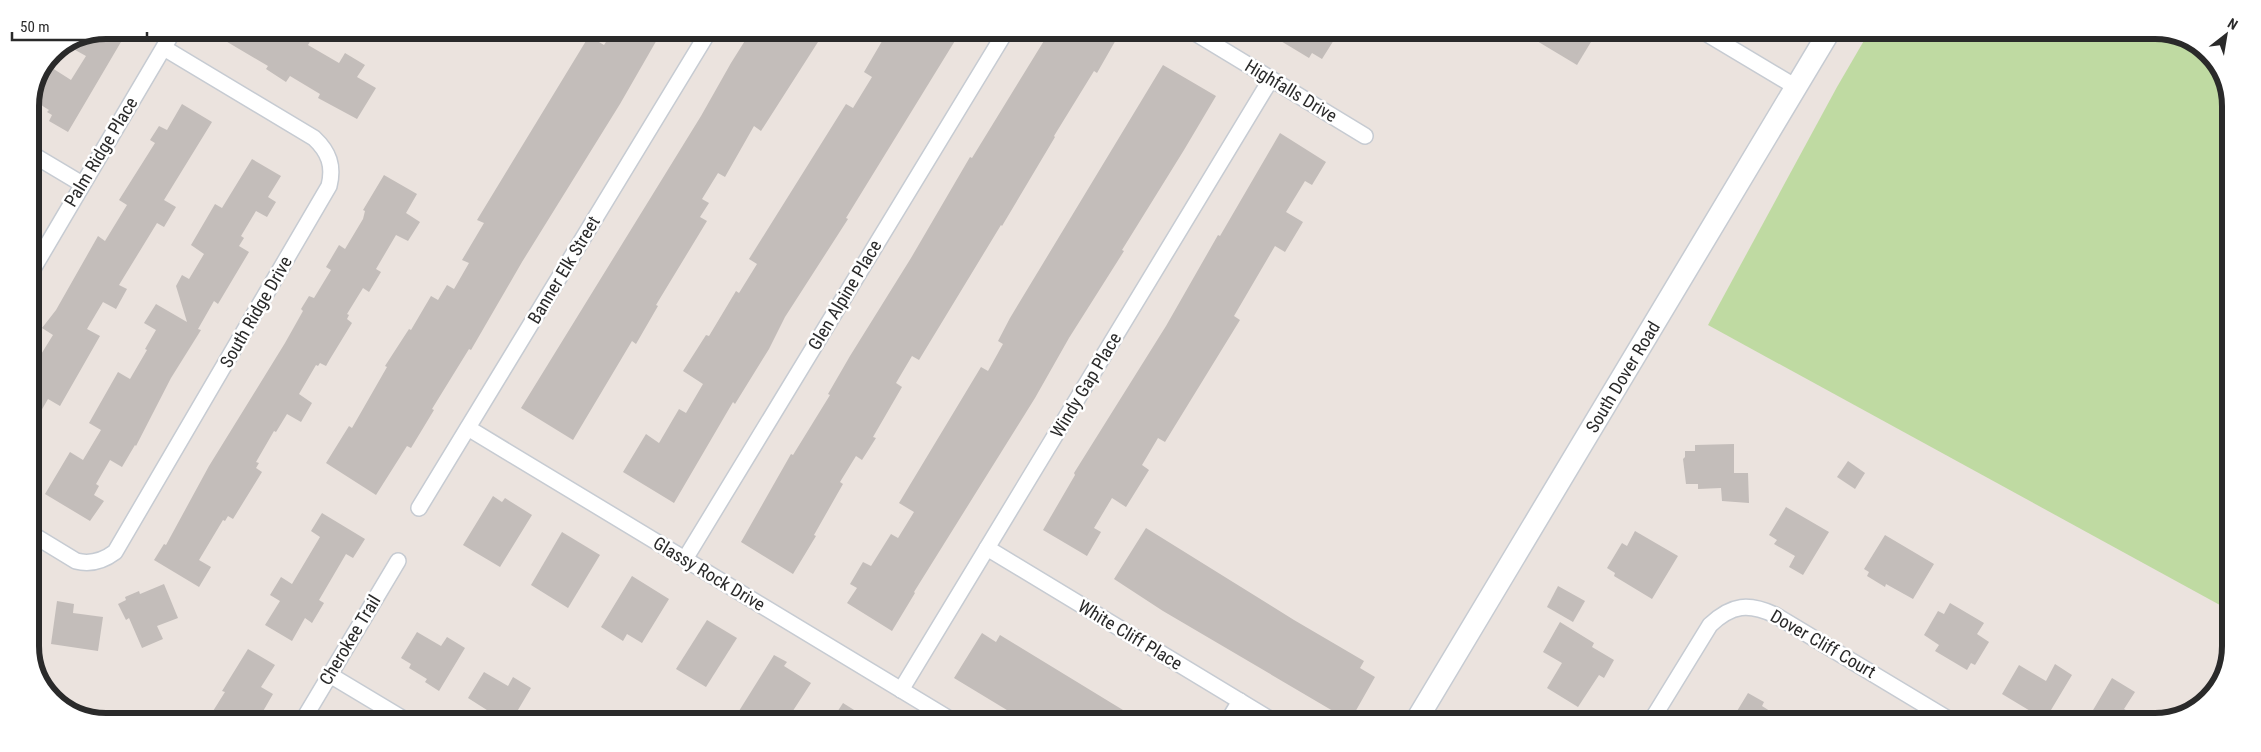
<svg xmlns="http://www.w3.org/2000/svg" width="2261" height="752" font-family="'Roboto Condensed',sans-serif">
	<rect width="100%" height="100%" fill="#ebe3de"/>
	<polygon fill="#bfdaa2" points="1869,32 2175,33 2215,60 2231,101 2229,610 1708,325 1837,87"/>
	<g fill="#c3bdba">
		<polygon points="106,30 128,30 68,132 49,121 52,115 47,112 49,110 33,100 49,66 71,80 86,56 68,46"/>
		<polygon points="207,30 295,30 311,40 308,45 339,63 345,53 365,65 357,77 376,88 357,119 318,98 320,94 290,76 286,82 266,69 268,66"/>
		<polygon points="613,31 662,31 620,104 522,262 471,350 469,349 432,409 434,410 411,448 407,446 376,495 326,463 349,426 352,428 387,367 385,366 409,329 411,330 431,296 438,300 447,285 454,289 469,263 462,260 484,223 477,220 589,36 604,45"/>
		<polygon points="757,31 825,31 761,131 754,126 725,177 718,173 702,199 709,203 700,217 707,221 656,305 658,306 636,344 632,341 573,440 521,408 701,116 731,63 746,39 750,42"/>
		<polygon points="888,31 961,31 846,218 848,219 785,317 769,349 735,404 733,402 674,503 623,472 646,434 659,443 679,409 686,413 703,384 683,371 706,335 709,336 736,291 739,293 757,264 749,259 846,104 853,108 872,77 864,72"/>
		<polygon points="1050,31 1121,31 1097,73 1094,71 1054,136 1055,137 1002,226 1001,225 919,360 912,356 896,383 902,387 873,437 876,438 862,460 856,456 840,482 843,484 814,535 816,536 793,574 741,542 791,454 793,455 830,395 828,394 850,356 911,258 970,157 972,158"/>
		<polygon points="1266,32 1339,32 1322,59 1312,53 1309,58"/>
		<polygon points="1522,32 1597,32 1577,65"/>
		<polygon points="1163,65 1216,96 1184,150 1122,250 1124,251 1069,338 1035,398 914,592 915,593 892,631 847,603 857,588 850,584 863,562 871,566 891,534 898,538 914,512 899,503 981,367 988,371 1003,344 998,341 1010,318"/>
		<polygon points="182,104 212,122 164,200 176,207 164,227 157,223 119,285 127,289 116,309 103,302 87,329 100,336 60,406 48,399 30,430 30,361 35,364 53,335 42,328 56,310 98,236 105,241 127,205 119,200 155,143 150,140 159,126 167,130"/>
		<polygon points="1280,133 1326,162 1312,185 1305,181 1286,212 1303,222 1285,252 1275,246 1234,316 1240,320 1165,442 1158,438 1142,465 1149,470 1126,507 1112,498 1094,528 1101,532 1087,556 1043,530 1075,475 1074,473 1166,326 1218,235 1220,236"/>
		<polygon points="252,159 281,176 268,197 276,202 267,217 256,211 241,236 244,238 239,246 249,252 218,304 214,301 198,329 201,330 171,378 136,446 135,445 122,467 110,460 96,484 99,486 94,495 104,501 90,521 45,494 70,452 83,460 101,430 89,423 118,372 130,379 147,350 145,349 156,330 144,323 156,304 187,322 176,286 182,275 189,279 204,254 191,245 215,204 222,208"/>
		<polygon points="384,175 417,194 406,213 420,222 408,241 396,235 376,269 381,272 369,292 363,288 347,314 349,315 347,319 352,323 330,359 326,366 320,363 318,366 316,365 299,394 312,403 301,422 287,414 276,432 274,431 256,462 259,463 256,468 262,472 233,519 228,516 225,521 223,520 199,560 211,567 199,587 154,560 164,544 166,545 209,466 285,343 303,311 301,309 309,296 314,298 331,270 326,267 339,245 345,249 363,219 365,211 363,210"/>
		<polygon points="1734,444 1734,473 1748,473 1749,503 1722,501 1721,488 1698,489 1698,484 1686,484 1683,459 1685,457 1685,451 1695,451 1695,445"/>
		<polygon points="1848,461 1865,473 1855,489 1837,477"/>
		<polygon points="493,496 502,502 505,498 532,515 500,567 463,545"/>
		<polygon points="1786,507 1829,532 1803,575 1789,567 1795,556 1774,544 1777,540 1769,535"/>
		<polygon points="322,513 365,539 353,558 346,554 319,600 324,603 312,623 305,618 292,641 265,625 280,601 270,595 281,577 292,584 320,537 311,531"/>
		<polygon points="1146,528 1294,620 1364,661 1360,668 1375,677 1350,721 1163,611 1114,579"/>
		<polygon points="1635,531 1678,556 1652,599 1614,576 1615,573 1607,568 1622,543 1627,546"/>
		<polygon points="562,532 600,555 568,608 531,585"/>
		<polygon points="1885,535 1934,564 1913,599 1886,584 1885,587 1867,576 1869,572 1864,569"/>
		<polygon points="632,576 669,599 642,643 627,634 623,641 601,627"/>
		<polygon points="164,584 178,618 157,626 163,639 142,648 129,618 126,620 118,604 126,600 125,597 139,591 140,594"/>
		<polygon points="1558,586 1585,601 1573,622 1547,607"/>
		<polygon points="57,601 74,604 73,613 103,617 98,651 51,644"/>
		<polygon points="1950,603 1984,623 1977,634 1989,642 1975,665 1971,663 1967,670 1935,651 1939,645 1924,635 1938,611 1944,614"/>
		<polygon points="707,620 737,638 706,687 676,669"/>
		<polygon points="1560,622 1594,643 1592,647 1614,660 1604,678 1599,675 1578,707 1547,688 1562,663 1543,652"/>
		<polygon points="417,632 441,646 447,637 465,648 439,691 425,682 427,679 409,668 411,664 401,658"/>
		<polygon points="982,633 996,642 1000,635 1141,721 1025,721 954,678"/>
		<polygon points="248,649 275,665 261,687 273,694 258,720 208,719 225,692 222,691"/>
		<polygon points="774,655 787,662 784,666 811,683 787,720 753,720 739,711"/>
		<polygon points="2055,664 2072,675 2045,720 2002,694 2019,665 2046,681"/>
		<polygon points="484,672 508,686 513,677 531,688 512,720 485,720 490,712 468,698"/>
		<polygon points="2112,678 2135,692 2124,709 2146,722 2086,722"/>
		<polygon points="1748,693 1764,702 1762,706 1787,722 1731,721"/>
		<polygon points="843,703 870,720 832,720"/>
	</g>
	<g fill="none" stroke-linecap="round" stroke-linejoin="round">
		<defs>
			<g id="street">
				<polyline points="1192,31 1365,136"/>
				<polyline points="1704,32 1796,87"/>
				<polyline points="30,153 82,184"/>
				<polyline points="30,274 174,30"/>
				<polyline points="468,428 951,720"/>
				<polyline points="419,508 709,31"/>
				<path d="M30,533L76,561C91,565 103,561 115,552L329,186C334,166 329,152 314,138L164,48"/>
				<polyline points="987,548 1273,721"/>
				<polyline points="685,559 1006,31"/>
				<polyline points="330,675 405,720"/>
				<polyline points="901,690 1271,79"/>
				<polyline points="303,720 398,561"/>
				<polyline points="1228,721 1240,701"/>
				<path d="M1651,721L1710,625C1732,604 1749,603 1775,615L1953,722"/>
			</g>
			<polyline id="secondary" points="1416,721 1829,32"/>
		</defs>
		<use href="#street" stroke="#c6cbd2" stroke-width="18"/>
		<use href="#secondary" stroke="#c6cbd2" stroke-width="24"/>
		<use href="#street" stroke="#fff" stroke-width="15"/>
		<use href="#secondary" stroke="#fff" stroke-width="21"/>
	</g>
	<g text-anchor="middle" stroke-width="5" stroke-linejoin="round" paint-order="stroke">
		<g font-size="18" fill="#2a2a2a" stroke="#fff">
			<text transform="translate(1291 91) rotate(31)" y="6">Highfalls Drive</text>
			<text transform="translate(101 152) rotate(-59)" y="6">Palm Ridge Place</text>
			<text transform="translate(564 270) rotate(-59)" y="6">Banner Elk Street</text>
			<text transform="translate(845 295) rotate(-59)" y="6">Glen Alpine Place</text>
			<text transform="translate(256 312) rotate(-60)" y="6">South Ridge Drive</text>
			<text transform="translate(1623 377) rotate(-59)" y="6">South Dover Road</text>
			<text transform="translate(1086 385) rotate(-59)" y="6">Windy Gap Place</text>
			<text transform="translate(709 574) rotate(31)" y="6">Glassy Rock Drive</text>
			<text transform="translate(1130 635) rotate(31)" y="6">White Cliff Place</text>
			<text transform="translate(350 640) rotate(-59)" y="6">Cherokee Trail</text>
			<text transform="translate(1823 644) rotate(30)" y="6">Dover Cliff Court</text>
		</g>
	</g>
	<path d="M0 0H2261V752H0ZM106 39H2155A67 67 0 0 1 2222 106V646A67 67 0 0 1 2155 713H106A67 67 0 0 1 39 646V106A67 67 0 0 1 106 39Z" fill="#fff" fill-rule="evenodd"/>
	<path fill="none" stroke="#2a2a2a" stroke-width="6" d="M106 39H2155A67 67 0 0 1 2222 106V646A67 67 0 0 1 2155 713H106A67 67 0 0 1 39 646V106A67 67 0 0 1 106 39Z"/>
	<g transform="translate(2226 35) rotate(31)" stroke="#ffffff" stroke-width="4" paint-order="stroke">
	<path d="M0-4L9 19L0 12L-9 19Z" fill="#2a2a2a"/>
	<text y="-8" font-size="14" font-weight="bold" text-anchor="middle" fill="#2a2a2a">N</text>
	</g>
	<path d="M12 32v8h135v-8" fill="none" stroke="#2a2a2a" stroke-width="2.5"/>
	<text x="20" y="32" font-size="15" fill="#2a2a2a" stroke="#ffffff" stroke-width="4" paint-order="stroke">50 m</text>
</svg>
